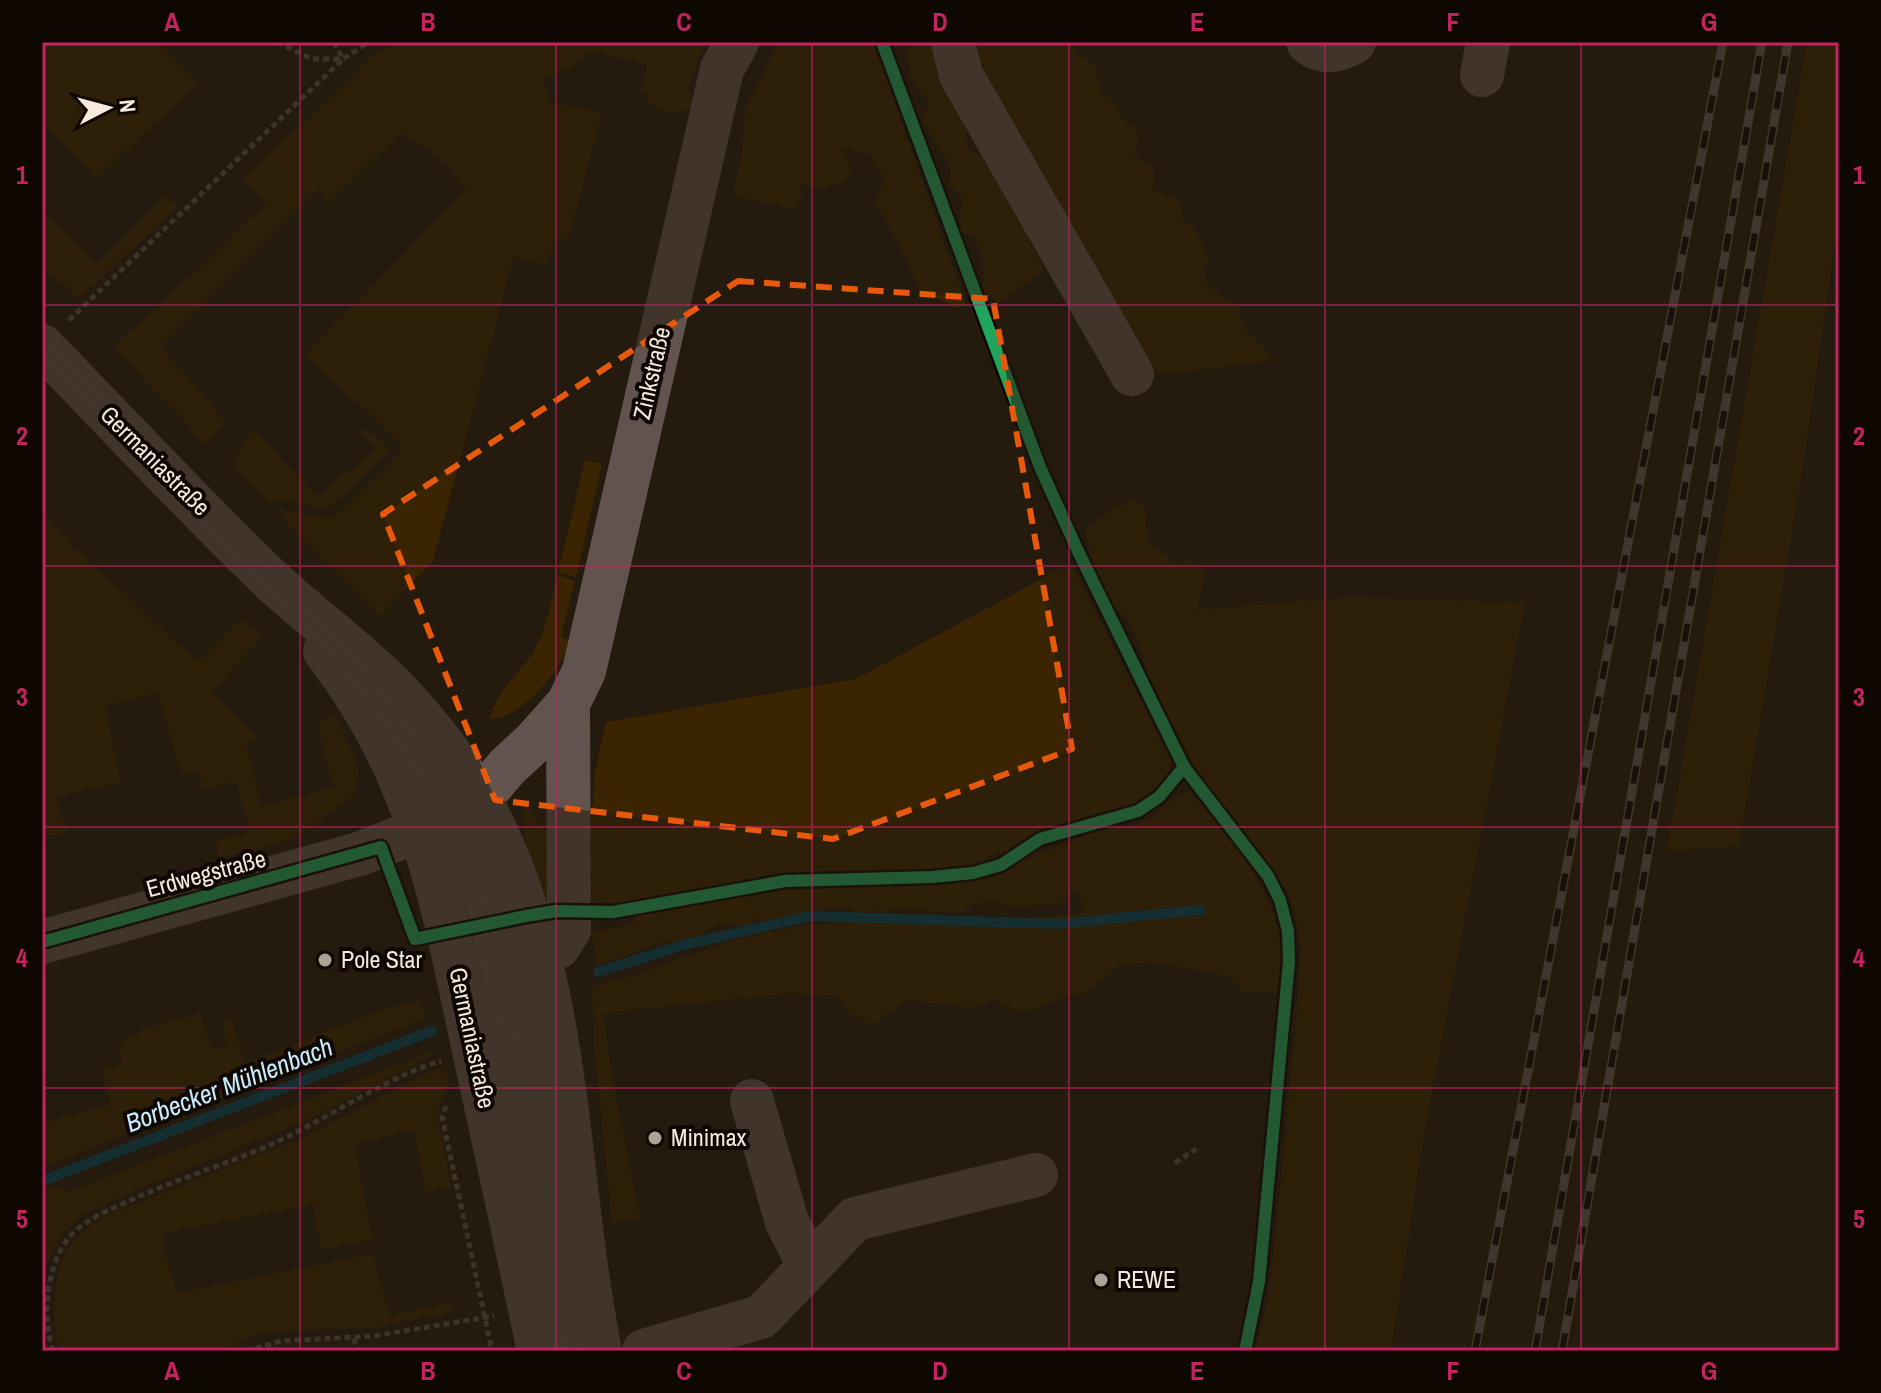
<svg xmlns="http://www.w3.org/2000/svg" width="1881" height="1393" font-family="'Archivo Narrow',sans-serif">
	<rect width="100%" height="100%" fill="#241b0e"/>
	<g fill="#3a2402">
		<polygon points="42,42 159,42 198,82 97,179 42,123"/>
		<path d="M397,42H706L688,88L694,103C677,119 665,115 647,101L648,93L641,92L647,65L590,51L580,62L542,80L548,91L550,103L602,112L568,241L555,237L548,266L514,256L433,561L381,616L322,560L278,511L279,509L331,519L402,452L398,441L304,354L466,191C453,164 427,149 401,133L327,204L325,202L328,198L318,189L161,346L226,422L205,445L115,346L267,204L243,179L379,51Z"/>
		<polygon points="779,42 873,42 966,305 959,308 921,291 883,214 874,207 885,178 869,154 842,148 849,164 849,181 812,190 805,182 799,189 801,197 794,209 732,196 741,161 745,109"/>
		<path d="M906,42H942L970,122L965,138L970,150L981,156H992L1010,193L1008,203L1024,221L1026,235L1044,270L999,304L983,290V258L975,238L961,232C958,220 963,207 961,194L948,186C959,156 928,142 921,116L930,104L911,79Z"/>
		<path d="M972,42H1075L1077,52L1095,67L1102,93L1114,100L1123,121L1135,127L1139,143L1131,153C1151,166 1160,165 1152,192C1174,193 1182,199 1183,222L1193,226L1210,259L1204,269L1208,287L1240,307C1240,337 1259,337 1272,361L1160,375L1145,363L1134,332L1103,283L1023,140L1021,130L998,125L983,64L973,57Z"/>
		<polygon points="1807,42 1839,42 1839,214 1803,467 1739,846 1667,851"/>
		<polygon points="165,196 178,207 79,298 42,267 42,210 96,265"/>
		<polygon points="365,428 390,450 328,510 277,498 272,504 234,466 240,448 254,431 319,497 347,470 351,474 376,448 360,432"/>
		<polygon points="585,460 602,464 576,577 558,572"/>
		<path d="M1135,499L1145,511L1148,540L1175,564L1187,559L1206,572L1197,610L1351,597L1525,603L1424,1134L1391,1351H1255L1267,1305L1274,1252L1295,1033L1301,950L1296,916L1286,889L1206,787L1149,679L1134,629L1121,613L1101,601C1099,576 1089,555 1085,530L1105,514Z"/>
		<polygon points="42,511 70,544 198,662 240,618 262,637 212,692 259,740 246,744 261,806 333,787 317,724 334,713 359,767 354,796 293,839 220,859 215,841 250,832 236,781 203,789 198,771 182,775 157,693 105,706 120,782 56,797 67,833 42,837"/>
		<path d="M1073,568L1171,761C1166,813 1110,813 1071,825C1049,832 1029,844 1008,851C1000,854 992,854 984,856L1001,858L995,871L1091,833L1135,825L1152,817L1171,800L1188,792C1230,834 1273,888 1282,948C1284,961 1280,977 1278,991L1243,994L1231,977L1151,962L1118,966L1087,993L1070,995L1035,1009L1018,1011L993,1000L969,1008L907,1000L871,1026L863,1018L849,1014L838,996L793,993L603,1013L614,1086L640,1218L612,1223L594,1043L592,986C639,977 681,956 726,943C755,934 787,928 816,924C905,912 997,931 1085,911L1078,890L1068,896L1059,905L1007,906L997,901L974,904L961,913L900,909L860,913L842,907L825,909C811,925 775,929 757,918L753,919L750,926C737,926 724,923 711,928C697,934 686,946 669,940L597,966L592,932L634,924V918L646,907L645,903L592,907L591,830L595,771L606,722L856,679L1060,569Z"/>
		<path d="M558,575L575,581L561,637L570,641C561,670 523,718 490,719C498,686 520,676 535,649C547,627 551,600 558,575Z"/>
		<polygon points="525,804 548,834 551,888 542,899 525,839"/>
		<polygon points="421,1001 427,1018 42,1167 42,1123 111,1104 102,1071 123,1063 118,1047 123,1045 121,1039 140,1034 139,1030 200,1013 212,1050 228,1046 221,1023 232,1019 244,1063 389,1007"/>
		<polygon points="436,1050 436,1053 314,1117 139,1189 82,1215 62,1233 54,1247 46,1268 42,1297 42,1191 53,1188 71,1191"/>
		<path d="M434,1069H440L448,1075L449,1083L437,1113L451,1187L426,1192L414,1130L355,1144L372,1240L321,1250L313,1204L161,1234L176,1293L372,1254L389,1315L450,1303L452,1312L373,1328L268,1331L237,1342L221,1351H60C50,1317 51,1262 78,1236C89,1225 102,1218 115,1212L302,1138Z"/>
	</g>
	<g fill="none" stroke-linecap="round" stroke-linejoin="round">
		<g stroke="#03455e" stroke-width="10">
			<polyline points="598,972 683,945 811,916 1058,924 1201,910"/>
			<polyline points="42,1181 432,1031"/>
		</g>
		<g stroke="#5c524a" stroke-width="5" stroke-dasharray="6 4" stroke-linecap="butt">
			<polyline points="277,42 312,59 342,59"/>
			<polyline points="334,42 343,59 369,42"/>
			<polyline points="69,320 343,59"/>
			<polyline points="605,912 646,908 785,881 932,877 973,873 1001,865 1040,839 1138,811 1159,797 1184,767"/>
			<polyline points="446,1106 442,1117 492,1351"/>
			<polyline points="1175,1163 1196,1149"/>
			<polyline points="354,1338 357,1351"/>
			<path d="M53,1351C42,1317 46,1269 67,1240C84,1218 116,1207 140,1196C188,1175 240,1160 287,1137C334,1114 392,1075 441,1061"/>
			<polyline points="246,1351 281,1341 374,1336 494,1316"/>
		</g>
		<g stroke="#62534f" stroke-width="44">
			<polyline points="953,42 961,75 1132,374"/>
			<path d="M1308,42C1323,55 1338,51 1354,42"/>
			<polyline points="1482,75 1488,42"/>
			<path d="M398,714C443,778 474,848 492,923L579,1351"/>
			<polyline points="42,942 359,854 450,818 480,799 507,767 534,742 568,704 584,671 722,69 737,42"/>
			<polyline points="538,954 558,947 569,930 568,704"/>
			<polyline points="752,1101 787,1222 809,1265"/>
			<polyline points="644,1351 761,1317 855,1219 1036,1175"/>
		</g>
		<g stroke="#65534e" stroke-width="44">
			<path d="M42,346C117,423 190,502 267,576C309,616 358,650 398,692C438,734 474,783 498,836C572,997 566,1180 600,1351"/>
			<path d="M325,651C423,778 442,903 475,1055C497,1154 518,1252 539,1351"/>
		</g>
		<g stroke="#635852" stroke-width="2">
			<polyline points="42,336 321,623 364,670 410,732 441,784 467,840 487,902 579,1351"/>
			<polyline points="42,355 324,645 386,721 425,783 451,839 478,927 565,1351"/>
		</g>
		<defs>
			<g id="rail">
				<polyline points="1475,1351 1723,42"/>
				<polyline points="1535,1351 1762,42"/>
				<polyline points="1562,1351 1788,42"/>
			</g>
		</defs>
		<use href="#rail" stroke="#635852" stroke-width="9"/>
		<use href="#rail" stroke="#0f0802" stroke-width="6" stroke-dasharray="18" stroke-linecap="butt"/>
		<defs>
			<g id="cycleway">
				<polyline points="882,42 1040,467 1077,549 1184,767 1268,876 1280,900 1288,931 1289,962 1259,1282 1245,1351"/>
				<polyline points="42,942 381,847 415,939 526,916 556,911 613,912 785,881 932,877 973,873 1001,865 1040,839 1138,811 1159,797 1184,767"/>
			</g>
		</defs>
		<use href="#cycleway" stroke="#0f0802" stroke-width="17"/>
		<use href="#cycleway" stroke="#20a55d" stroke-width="12"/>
	</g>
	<path d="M0 0H1881V1393H0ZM738,281L993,299L1072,749L833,839L495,800L383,514Z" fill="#241b0e" fill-opacity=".55" fill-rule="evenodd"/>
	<path fill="none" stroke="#e8590c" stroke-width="6" stroke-dasharray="16 10" stroke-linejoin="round" d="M738,281L993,299L1072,749L833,839L495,800L383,514Z"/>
	<path fill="none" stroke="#c52262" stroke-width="2" stroke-opacity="0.55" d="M300,42V1351M556,42V1351M812,42V1351M1069,42V1351M1325,42V1351M1581,42V1351M42,305H1839M42,566H1839M42,827H1839M42,1088H1839"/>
	<g fill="#aca295" stroke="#0f0802" stroke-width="3">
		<circle cx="325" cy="960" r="8"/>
		<circle cx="655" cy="1138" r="8"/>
		<circle cx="1101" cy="1280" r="8"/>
	</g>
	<g text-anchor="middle" stroke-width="8" stroke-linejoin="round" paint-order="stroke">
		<g font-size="24" fill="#f5eadd" stroke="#0f0802">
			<text transform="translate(652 373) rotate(-77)" y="8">Zinkstraße</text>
			<text transform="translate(155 461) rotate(45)" y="8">Germaniastraße</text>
			<text transform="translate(206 874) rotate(-15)" y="8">Erdwegstraße</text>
			<text transform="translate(472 1038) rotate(78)" y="8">Germaniastraße</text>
		</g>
		<g font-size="24" fill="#f5eadd" stroke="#0f0802" text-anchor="start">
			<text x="341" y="968">Pole Star</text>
			<text x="671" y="1146">Minimax</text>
			<text x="1117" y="1288">REWE</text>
		</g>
		<g font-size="26" font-style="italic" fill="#c8eafd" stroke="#0f0802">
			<text transform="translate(229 1085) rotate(-21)" y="9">Borbecker Mühlenbach</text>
		</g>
	</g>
	<rect width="1881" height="1393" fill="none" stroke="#0f0802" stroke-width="88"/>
	<g transform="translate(108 108) rotate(84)" stroke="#0f0802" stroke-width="6" paint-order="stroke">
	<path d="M0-6L14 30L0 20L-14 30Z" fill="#f5eadd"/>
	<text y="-12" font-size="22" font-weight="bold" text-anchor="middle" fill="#f5eadd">N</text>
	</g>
	<rect x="44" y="44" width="1793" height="1305" fill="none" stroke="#c52262" stroke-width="3"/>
	<g font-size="26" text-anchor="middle" font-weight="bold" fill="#c52262">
		<text x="172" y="31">A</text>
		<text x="428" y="31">B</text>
		<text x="684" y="31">C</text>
		<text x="940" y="31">D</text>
		<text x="1197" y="31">E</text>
		<text x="1453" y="31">F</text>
		<text x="1709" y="31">G</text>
		<text x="22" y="184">1</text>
		<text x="1859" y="184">1</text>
		<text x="22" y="445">2</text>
		<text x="1859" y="445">2</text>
		<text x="22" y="706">3</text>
		<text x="1859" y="706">3</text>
		<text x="22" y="967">4</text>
		<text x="1859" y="967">4</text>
		<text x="22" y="1228">5</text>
		<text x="1859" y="1228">5</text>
		<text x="172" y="1380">A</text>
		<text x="428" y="1380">B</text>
		<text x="684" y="1380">C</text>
		<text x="940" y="1380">D</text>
		<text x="1197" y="1380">E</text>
		<text x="1453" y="1380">F</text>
		<text x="1709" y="1380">G</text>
	</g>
</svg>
